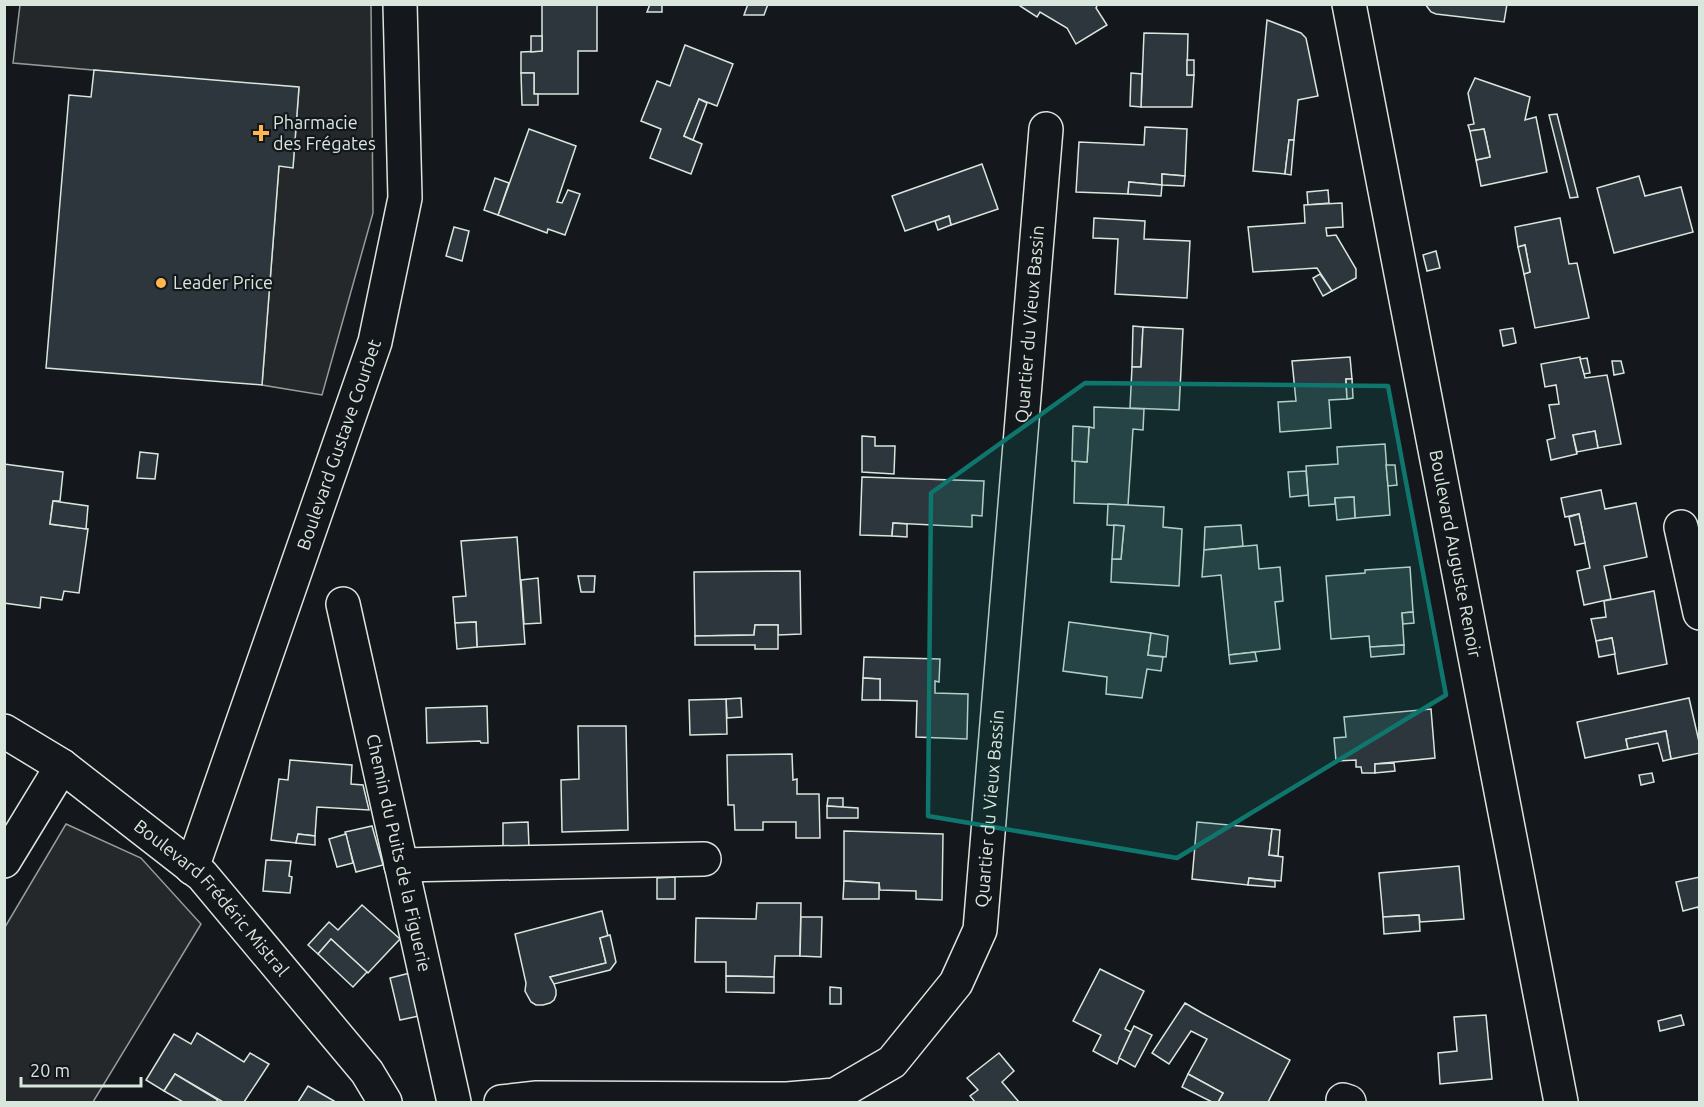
<svg xmlns="http://www.w3.org/2000/svg" width="1704" height="1107" font-family="Ubuntu,sans-serif">
	<rect width="100%" height="100%" fill="#14181c"/>
	<g fill="#24282b" stroke="#939e99" stroke-width="1.5">
		<polygon points="20,5 371,5 373,213 322,395 262,385 279,166 293,167 299,88 13,63"/>
		<polygon points="66,824 141,858 201,924 93,1102 5,1102 5,927"/>
	</g>
	<g fill="#2c363c" stroke="#d8e6dc" stroke-width="1.5">
		<polygon points="542,4 597,4 597,51 578,51 578,94 534,94 534,73 521,73 521,52 542,51"/>
		<polygon points="650,4 662,4 662,12 647,12"/>
		<polygon points="748,4 768,4 764,15 744,15"/>
		<polygon points="1017,4 1098,4 1096,8 1107,25 1076,44 1067,28 1040,12 1037,17"/>
		<polygon points="1425,4 1507,4 1504,22 1436,14 1431,12"/>
		<polygon points="1267,20 1301,33 1306,38 1318,96 1298,100 1294,140 1289,140 1285,174 1253,171"/>
		<polygon points="1144,33 1188,34 1187,75 1194,75 1192,107 1141,107"/>
		<polygon points="531,36 542,36 542,51 531,52"/>
		<polygon points="685,45 733,64 717,106 699,99 684,136 702,144 691,174 650,158 661,129 641,121 657,81 670,86"/>
		<rect x="1187" y="60" width="7" height="15"/>
		<polygon points="94,70 299,87 293,168 279,166 262,385 46,368 69,95 91,97"/>
		<polygon points="521,73 534,73 534,94 538,94 538,105 522,105"/>
		<polygon points="1131,73 1142,74 1141,107 1130,106"/>
		<polygon points="1475,78 1530,97 1525,120 1536,117 1547,172 1481,186 1476,160 1490,157 1484,129 1470,131 1468,125 1474,124 1468,93"/>
		<polygon points="699,99 707,103 693,140 684,136"/>
		<polygon points="1557,114 1578,197 1570,198 1549,115"/>
		<polygon points="1145,127 1187,129 1185,176 1162,174 1162,185 1129,182 1128,194 1076,192 1079,142 1144,145"/>
		<polygon points="529,129 576,146 557,202 562,203 568,190 580,194 565,235 548,229 547,233 498,215"/>
		<polygon points="1484,129 1490,157 1476,160 1470,131"/>
		<polygon points="1289,140 1294,140 1291,175 1285,174"/>
		<polygon points="982,164 998,209 951,225 949,216 905,231 892,196"/>
		<polygon points="1162,174 1185,176 1184,186 1162,185"/>
		<polygon points="1639,176 1645,196 1681,187 1693,232 1614,253 1597,188"/>
		<polygon points="495,178 509,183 498,215 484,210"/>
		<polygon points="1129,182 1162,185 1161,196 1128,194"/>
		<polygon points="1328,190 1329,203 1308,205 1307,192"/>
		<polygon points="1342,203 1343,227 1326,228 1327,236 1336,235 1356,269 1356,278 1332,291 1317,268 1253,272 1248,227 1305,223 1304,205"/>
		<polygon points="949,216 951,225 938,230 935,221"/>
		<polygon points="1094,218 1145,221 1144,239 1190,241 1187,298 1115,294 1118,239 1093,238"/>
		<polygon points="1560,218 1569,264 1577,263 1589,318 1535,328 1524,274 1530,272 1525,245 1518,247 1515,227"/>
		<polygon points="454,227 469,231 462,261 446,256"/>
		<polygon points="1525,245 1530,272 1524,274 1518,247"/>
		<polygon points="1436,251 1440,268 1427,271 1423,255"/>
		<polygon points="1320,274 1332,291 1323,296 1313,278"/>
		<polygon points="1133,326 1143,327 1141,367 1132,367"/>
		<polygon points="1143,327 1183,329 1179,410 1130,408 1132,367 1141,367"/>
		<polygon points="1513,328 1516,343 1503,346 1500,330"/>
		<polygon points="1350,357 1352,379 1346,379 1347,399 1329,400 1331,428 1280,432 1278,402 1296,401 1292,361"/>
		<polygon points="1580,357 1585,378 1607,375 1621,444 1598,448 1595,431 1573,435 1577,454 1551,460 1547,440 1555,438 1549,405 1559,404 1556,385 1545,387 1541,364"/>
		<polygon points="1587,358 1590,373 1584,374 1580,359"/>
		<polygon points="1612,361 1621,361 1624,373 1614,375"/>
		<polygon points="1346,379 1352,379 1353,398 1347,399"/>
		<polygon points="1094,407 1144,409 1143,430 1133,429 1128,505 1074,503 1075,461 1087,462 1089,427 1094,428"/>
		<polygon points="1073,426 1089,427 1087,462 1072,461"/>
		<polygon points="1595,431 1598,448 1577,452 1573,435"/>
		<polygon points="862,436 875,437 875,446 895,446 894,474 862,472"/>
		<polygon points="1385,444 1390,515 1355,518 1354,497 1335,498 1335,504 1309,506 1306,466 1338,464 1337,447"/>
		<polygon points="140,452 158,454 155,479 137,478"/>
		<polygon points="4,464 63,472 60,501 53,501 50,524 88,529 79,593 64,591 62,600 41,597 40,608 4,603"/>
		<polygon points="1386,465 1395,465 1397,485 1388,486"/>
		<polygon points="1306,471 1308,495 1290,497 1288,472"/>
		<polygon points="862,477 984,481 982,516 972,515 972,527 893,523 892,536 860,535"/>
		<polygon points="1601,490 1605,509 1636,503 1647,557 1604,566 1611,599 1584,605 1577,571 1590,568 1579,514 1565,517 1561,498"/>
		<polygon points="1354,497 1355,518 1337,520 1335,498"/>
		<polygon points="53,501 88,506 86,529 50,524"/>
		<polygon points="1108,504 1164,507 1163,527 1182,529 1179,586 1111,582 1112,559 1121,559 1124,526 1107,525"/>
		<polygon points="1579,514 1585,543 1575,545 1569,517"/>
		<polygon points="893,523 907,524 907,537 892,536"/>
		<polygon points="1114,525 1124,526 1121,559 1112,559"/>
		<polygon points="1241,525 1243,546 1204,550 1205,527"/>
		<polygon points="517,537 525,644 477,647 476,622 455,623 453,597 466,596 461,541"/>
		<polygon points="1257,545 1259,569 1280,567 1283,601 1275,602 1280,649 1229,655 1221,575 1202,577 1204,550"/>
		<polygon points="1410,567 1413,612 1402,613 1404,645 1370,647 1369,636 1331,639 1326,576 1365,573 1365,570"/>
		<polygon points="800,571 801,634 778,635 778,625 755,625 754,635 695,636 694,572"/>
		<polygon points="578,576 595,576 594,592 581,592"/>
		<polygon points="538,578 541,623 524,624 521,580"/>
		<polygon points="1654,591 1667,664 1618,674 1612,638 1596,641 1591,619 1606,617 1604,601"/>
		<polygon points="1413,612 1414,623 1403,624 1402,613"/>
		<polygon points="476,622 477,647 457,649 455,623"/>
		<polygon points="1069,622 1151,633 1148,655 1163,657 1161,671 1147,669 1142,698 1106,694 1107,677 1063,671"/>
		<polygon points="755,625 778,625 778,649 755,649 755,645 695,645 695,636 754,635"/>
		<polygon points="1151,633 1168,636 1166,657 1148,655"/>
		<polygon points="1612,638 1615,654 1599,657 1596,641"/>
		<polygon points="1404,645 1404,654 1371,657 1370,647"/>
		<polygon points="1255,652 1257,661 1230,664 1229,655"/>
		<polygon points="864,657 940,659 939,682 935,681 935,693 968,694 967,739 916,737 917,701 880,700 880,679 863,678"/>
		<polygon points="863,678 880,679 880,700 862,700"/>
		<polygon points="741,698 742,717 727,718 726,699"/>
		<polygon points="1689,698 1700,746 1700,753 1671,759 1666,731 1626,739 1628,749 1585,758 1577,722"/>
		<polygon points="726,699 727,734 690,735 689,700"/>
		<polygon points="487,706 488,743 481,743 480,741 427,743 426,708"/>
		<polygon points="1431,709 1435,758 1375,764 1375,773 1362,773 1361,767 1356,767 1356,760 1336,761 1334,738 1346,737 1344,717"/>
		<polygon points="578,726 626,726 628,830 562,832 561,780 579,779"/>
		<polygon points="1666,731 1671,759 1663,761 1658,743 1628,749 1626,739"/>
		<polygon points="792,754 793,780 797,779 797,794 819,794 820,838 796,838 796,822 763,822 763,830 735,830 734,805 728,805 727,755"/>
		<polygon points="290,760 352,765 351,784 363,785 369,810 317,807 315,836 298,834 296,843 271,840 279,779 288,780"/>
		<polygon points="1394,763 1395,771 1375,773 1375,764"/>
		<polygon points="1652,773 1654,782 1641,785 1639,775"/>
		<polygon points="828,798 843,798 843,807 827,806"/>
		<polygon points="827,806 858,808 858,818 827,818"/>
		<polygon points="528,822 529,848 503,849 503,823"/>
		<polygon points="1197,822 1272,829 1269,855 1283,857 1281,881 1249,878 1248,885 1192,879"/>
		<polygon points="372,826 383,865 356,872 345,832"/>
		<polygon points="1272,829 1280,830 1278,856 1269,855"/>
		<polygon points="844,831 943,834 942,900 916,899 916,891 880,890 879,883 844,881"/>
		<polygon points="298,834 315,836 315,845 296,843"/>
		<polygon points="346,834 353,863 337,867 329,839"/>
		<polygon points="266,860 291,861 289,876 292,877 290,893 263,891"/>
		<polygon points="1459,866 1464,919 1420,922 1419,915 1383,917 1379,873"/>
		<polygon points="675,877 675,899 657,899 657,878"/>
		<polygon points="1700,877 1700,915 1698,907 1683,911 1676,882"/>
		<polygon points="1249,878 1275,881 1275,887 1248,885"/>
		<polygon points="844,881 879,883 879,899 843,899"/>
		<polygon points="757,903 801,903 800,956 775,956 774,977 726,976 726,962 695,962 696,918 756,919"/>
		<polygon points="362,905 400,939 368,973 331,939 318,954 308,945 329,922 338,930"/>
		<polygon points="602,911 608,936 600,938 606,963 550,977 554,984 556,990 556,995 554,1000 550,1003 543,1005 536,1005 531,1002 525,991 526,983 515,934"/>
		<polygon points="1419,915 1420,931 1384,934 1383,917"/>
		<polygon points="801,917 822,917 821,957 800,956"/>
		<polygon points="610,935 616,962 610,970 554,984 550,977 606,963 600,938"/>
		<polygon points="331,939 367,972 353,987 318,954"/>
		<polygon points="1100,969 1144,991 1125,1029 1131,1032 1117,1064 1093,1051 1101,1035 1073,1021"/>
		<polygon points="410,973 419,1016 400,1020 390,978"/>
		<polygon points="726,976 774,977 774,993 726,992"/>
		<polygon points="830,987 841,988 841,1004 830,1004"/>
		<polygon points="1185,1003 1202,1013 1290,1060 1268,1102 1218,1102 1223,1093 1188,1074 1207,1039 1191,1031 1169,1064 1152,1053"/>
		<polygon points="1486,1015 1492,1079 1440,1084 1438,1053 1457,1051 1454,1017"/>
		<polygon points="1681,1015 1684,1025 1660,1031 1658,1021"/>
		<polygon points="1134,1026 1152,1035 1135,1067 1119,1058"/>
		<polygon points="197,1033 244,1062 250,1053 269,1064 244,1102 223,1102 175,1074 164,1091 146,1080 174,1034 191,1044"/>
		<polygon points="999,1053 1014,1071 1002,1082 1019,1102 975,1102 970,1096 978,1090 967,1078"/>
		<polygon points="175,1074 218,1100 216,1102 183,1102 164,1091"/>
		<polygon points="1188,1074 1223,1093 1218,1102 1212,1102 1182,1087"/>
		<polygon points="308,1086 334,1101 333,1102 298,1102"/>
	</g>
	<g fill="none" stroke-linecap="round" stroke-linejoin="round">
		<defs>
			<g id="minor">
				<path id="s1" d="M1349,4L1561,1102"/>
				<polyline points="1681,527 1700,613"/>
				<path id="s2" d="M343,604L454,1102"/>
				<path id="s3" d="M4,731L62,766L202,875L367,1072L385,1102"/>
				<polyline points="4,861 62,766"/>
				<polyline points="401,865 704,859"/>
				<path id="s4" d="M192,868L375,342L405,198L400,4"/>
				<polyline points="1343,1100 1349,1102"/>
				<path id="s5" d="M501,1102L537,1098L787,1099L835,1095L892,1062L956,983L980,930L1046,129"/>
			</g>
		</defs>
		<use href="#minor" stroke="#d8e6dc" stroke-width="36"/>
		<use href="#minor" stroke="#14181c" stroke-width="33"/>
	</g>
	<path fill="#0f766e" fill-opacity="0.2" stroke="#0f766e" stroke-width="4.5" stroke-linejoin="round" d="M1085,383L1388,386L1446,695L1177,858L928,816L931,493Z"/>
	<g fill="#ffb74d" stroke="#14181c" stroke-width="2">
		<path d="M258 124h6v6h6v6h-6v6h-6v-6h-6v-6h6z"/>
		<circle cx="161" cy="283" r="6"/>
	</g>
	<g text-anchor="middle" stroke-width="4.5" stroke-linejoin="round" paint-order="stroke">
		<g font-size="18" fill="#d8e6dc" stroke="#14181c" text-anchor="start">
			<text x="273" y="129">Pharmacie<tspan x="273" dy="21">des Frégates</tspan></text>
			<text x="173" y="289">Leader Price</text>
		</g>
		<g font-size="18" fill="#d8e6dc" stroke="#14181c">
			<text dy="6" stroke="none"><textPath href="#s5" startOffset="1168">Quartier du Vieux Bassin</textPath></text>
			<text dy="6" stroke="none"><textPath href="#s4" startOffset="448">Boulevard Gustave Courbet</textPath></text>
			<text dy="6" stroke="none"><textPath href="#s1" startOffset="560">Boulevard Auguste Renoir</textPath></text>
			<text dy="6" stroke="none"><textPath href="#s5" startOffset="682">Quartier du Vieux Bassin</textPath></text>
			<text dy="6" stroke="none"><textPath href="#s2" startOffset="255">Chemin du Puits de la Figuerie</textPath></text>
			<text dy="6" stroke="none"><textPath href="#s3" startOffset="268">Boulevard Frédéric Mistral</textPath></text>
		</g>
	</g>
	<rect width="1704" height="1107" fill="none" stroke="#d8e6dc" stroke-width="12"/>
	<path d="M21 1077v9h120v-9" fill="none" stroke="#d8e6dc" stroke-width="3"/>
	<text x="30" y="1077" font-size="18" fill="#d8e6dc" stroke="#14181c" stroke-width="4.5" paint-order="stroke">20 m</text>
</svg>
